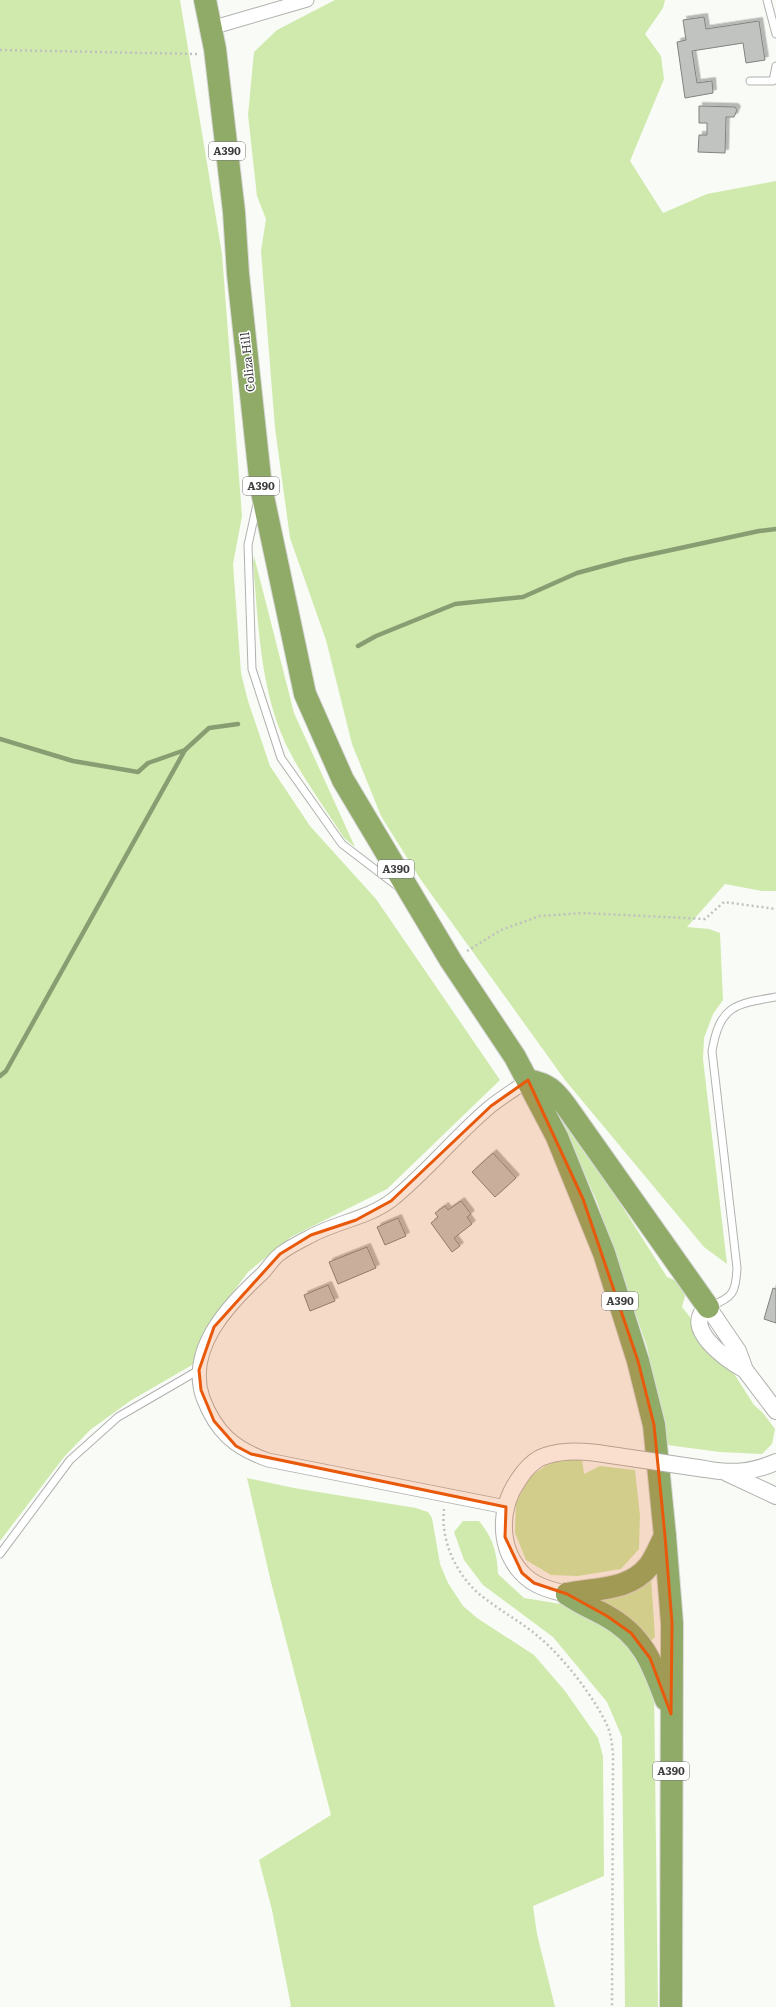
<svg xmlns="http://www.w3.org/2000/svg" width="776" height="2007" font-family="Literata,serif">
	<defs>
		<filter id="shadow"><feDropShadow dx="3.5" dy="-3.5" stdDeviation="0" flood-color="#0004"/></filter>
	</defs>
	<rect width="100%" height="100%" fill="#f9fbf7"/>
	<g fill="#cfeaac">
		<polygon points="0,0 180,0 222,254 242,516 233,564 241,673 248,701 270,766 310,826 376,899 500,1080 387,1189 291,1237 248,1272 214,1318 192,1365 130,1401 90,1430 64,1457 0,1541"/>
		<polygon points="335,0 665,0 663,8 645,34 661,56 664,79 630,161 663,213 707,194 776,181 776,891 762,891 725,884 687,927 709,929 720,933 723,1000 713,1014 704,1038 703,1059 727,1264 704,1247 565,1080 421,880 381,816 352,744 326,640 290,538 275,428 261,251 266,219 257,196 248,115 254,52 277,30"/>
		<path d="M254,556L294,713L355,847L344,838C327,811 307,784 292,756C260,698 259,628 253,564Z"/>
		<polygon points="555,1107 559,1107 667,1277 679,1282 685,1296 682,1307 733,1372 754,1405 763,1413 775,1429 772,1444 762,1454 720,1452 667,1445 647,1347 597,1202"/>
		<polygon points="556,1459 582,1459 584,1474 600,1466 635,1470 640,1516 639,1549 621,1569 578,1576 551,1575 526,1560 515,1533 516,1503 529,1477"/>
		<polygon points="247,1478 294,1488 416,1508 428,1512 432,1518 440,1564 448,1583 463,1606 477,1618 534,1655 565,1691 598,1738 603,1756 604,1876 533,1906 537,1934 555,2007 289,2007 291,2006 272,1910 259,1860 331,1815 271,1582"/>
		<path d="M463,1521H479C493,1538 497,1552 498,1574L524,1598L567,1605L616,1627L654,1684L658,2007H625L622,1737L607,1702L553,1637L483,1585L464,1560L454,1532Z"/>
		<polygon points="651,1578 655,1637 652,1640 590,1596"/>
	</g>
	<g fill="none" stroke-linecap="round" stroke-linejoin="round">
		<g stroke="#899d72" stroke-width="4.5">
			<polyline points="358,646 376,636 455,604 523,597 577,573 625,560 759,531 776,529"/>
			<polyline points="0,739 73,761 138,772 148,763 185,750 209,728 238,724"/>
			<polyline points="0,1076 6,1071 185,750"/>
		</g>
	</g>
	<g fill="#c1c3c0" stroke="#81837f" filter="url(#shadow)">
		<polygon points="704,17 706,29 759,21 765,60 746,63 743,43 692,51 697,83 712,81 713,93 685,98 677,42 686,40 683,20"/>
		<polygon points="699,106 735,107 737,110 734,117 726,117 725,153 698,152 699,135 707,135 707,123 699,123"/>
		<polygon points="493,1153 516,1178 495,1197 472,1172"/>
		<polygon points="461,1201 471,1214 467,1217 472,1224 454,1238 460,1246 452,1252 431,1223 438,1217 435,1213 445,1206 448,1210"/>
		<polygon points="398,1218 406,1236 385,1245 377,1227"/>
		<polygon points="367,1247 376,1268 338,1284 329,1262"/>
		<polygon points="328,1285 335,1301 310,1311 304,1295"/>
		<polygon points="773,1288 776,1289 776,1323 764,1319"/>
	</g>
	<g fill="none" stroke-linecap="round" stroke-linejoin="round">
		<defs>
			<g id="service">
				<polyline points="767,0 776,34"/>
				<polyline points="750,81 773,81 776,66"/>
				<polyline points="257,504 248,545 252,669 281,758 342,844 397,886"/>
				<path d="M710,1306C733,1298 736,1292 737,1268L712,1051C720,1006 734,1004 776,997"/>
				<polyline points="0,1554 70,1460 118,1417 199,1370"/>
			</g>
			<g id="minor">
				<polyline points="211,28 307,0"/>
				<path d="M506,1507L268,1460C234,1448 216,1432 203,1398C186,1349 229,1304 262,1274C268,1268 273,1259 280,1254C289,1247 299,1242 309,1237C335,1222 367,1219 392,1200C427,1172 456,1135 491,1106C502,1097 516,1089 528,1080"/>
			</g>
			<g id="tertiary">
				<path d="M745,1370C727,1360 680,1327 708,1307L738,1351L745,1370L776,1411"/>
				<path d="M705,1469C732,1474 751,1473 776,1462"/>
				<polyline points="727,1473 776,1496"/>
				<path d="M567,1594C550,1590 533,1586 521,1572C498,1546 499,1507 519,1479C524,1471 531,1463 540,1458C558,1450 577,1451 597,1453"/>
			</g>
			<g id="trunk">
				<polyline points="205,0 215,49 234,212 238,274 261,487 305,694 343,780 451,961 515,1057 557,1137 604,1253 638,1361 654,1425 665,1536 672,1623 671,2007"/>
				<path d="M528,1080C548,1084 554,1090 566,1106L708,1307"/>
				<path d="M567,1594C579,1603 592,1608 605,1615C642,1635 652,1662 666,1700"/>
				<path d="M567,1594C596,1588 629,1591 649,1566C656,1557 660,1545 665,1536"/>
			</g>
		</defs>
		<use href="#service" stroke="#b1b2af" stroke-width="9"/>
		<use href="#minor" stroke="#b1b2af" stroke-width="15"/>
		<use href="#tertiary" stroke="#b1b2af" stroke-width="18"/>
		<use href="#trunk" stroke="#d8d8d8" stroke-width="24"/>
		<g stroke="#bfc1be" stroke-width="2.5" stroke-dasharray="2 3" stroke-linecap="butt">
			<polyline points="0,50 197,54"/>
			<polyline points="467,951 501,930 540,916 582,913 705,919 724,902 776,909"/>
			<path d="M444,1509C440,1542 458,1578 483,1597C502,1612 523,1623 540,1638C563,1657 594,1697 607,1725C611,1734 612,1744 613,1754L612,2007"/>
		</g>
		<use href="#service" stroke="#fff" stroke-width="7"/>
		<use href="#minor" stroke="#fff" stroke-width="13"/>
		<use href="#tertiary" stroke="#fff" stroke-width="16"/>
		<use href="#trunk" stroke="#90aa68" stroke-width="22"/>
		<defs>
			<polyline id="tertiary-bridge" points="597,1453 705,1469"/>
		</defs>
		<use href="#tertiary-bridge" stroke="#b1b2af" stroke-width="18" stroke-linecap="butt"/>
		<use href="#tertiary-bridge" stroke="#fff" stroke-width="16"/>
	</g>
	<path fill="#e8590c" fill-opacity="0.2" stroke="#e8590c" stroke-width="3" stroke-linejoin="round" d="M528,1080L583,1199L638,1361L654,1425L665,1536L672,1623L671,1714L650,1658L631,1633L607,1616L567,1594L534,1583L522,1573L505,1537L506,1507L251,1454L236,1446L214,1421L201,1390L199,1370L214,1327L280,1254L311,1235L356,1220L391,1201L491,1106Z"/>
	<g text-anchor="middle" stroke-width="3" stroke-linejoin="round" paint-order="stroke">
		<g fill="#fff" stroke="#767676" stroke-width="1">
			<rect x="209" y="142" width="36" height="18" rx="3"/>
			<rect x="243" y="477" width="36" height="18" rx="3"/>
			<rect x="378" y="860" width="36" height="18" rx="3"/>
			<rect x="602" y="1292" width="36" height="18" rx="3"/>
			<rect x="653" y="1762" width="36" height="18" rx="3"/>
		</g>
		<g font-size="11" font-weight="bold" fill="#3b3c3b">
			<text x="227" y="155">A390</text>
			<text x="261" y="490">A390</text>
			<text x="396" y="873">A390</text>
			<text x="620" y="1305">A390</text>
			<text x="671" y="1775">A390</text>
		</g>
		<g font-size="12" fill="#3b3c3b" stroke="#fff">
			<text transform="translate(248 362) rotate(-96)" y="4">Coliza Hill</text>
		</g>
	</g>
</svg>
